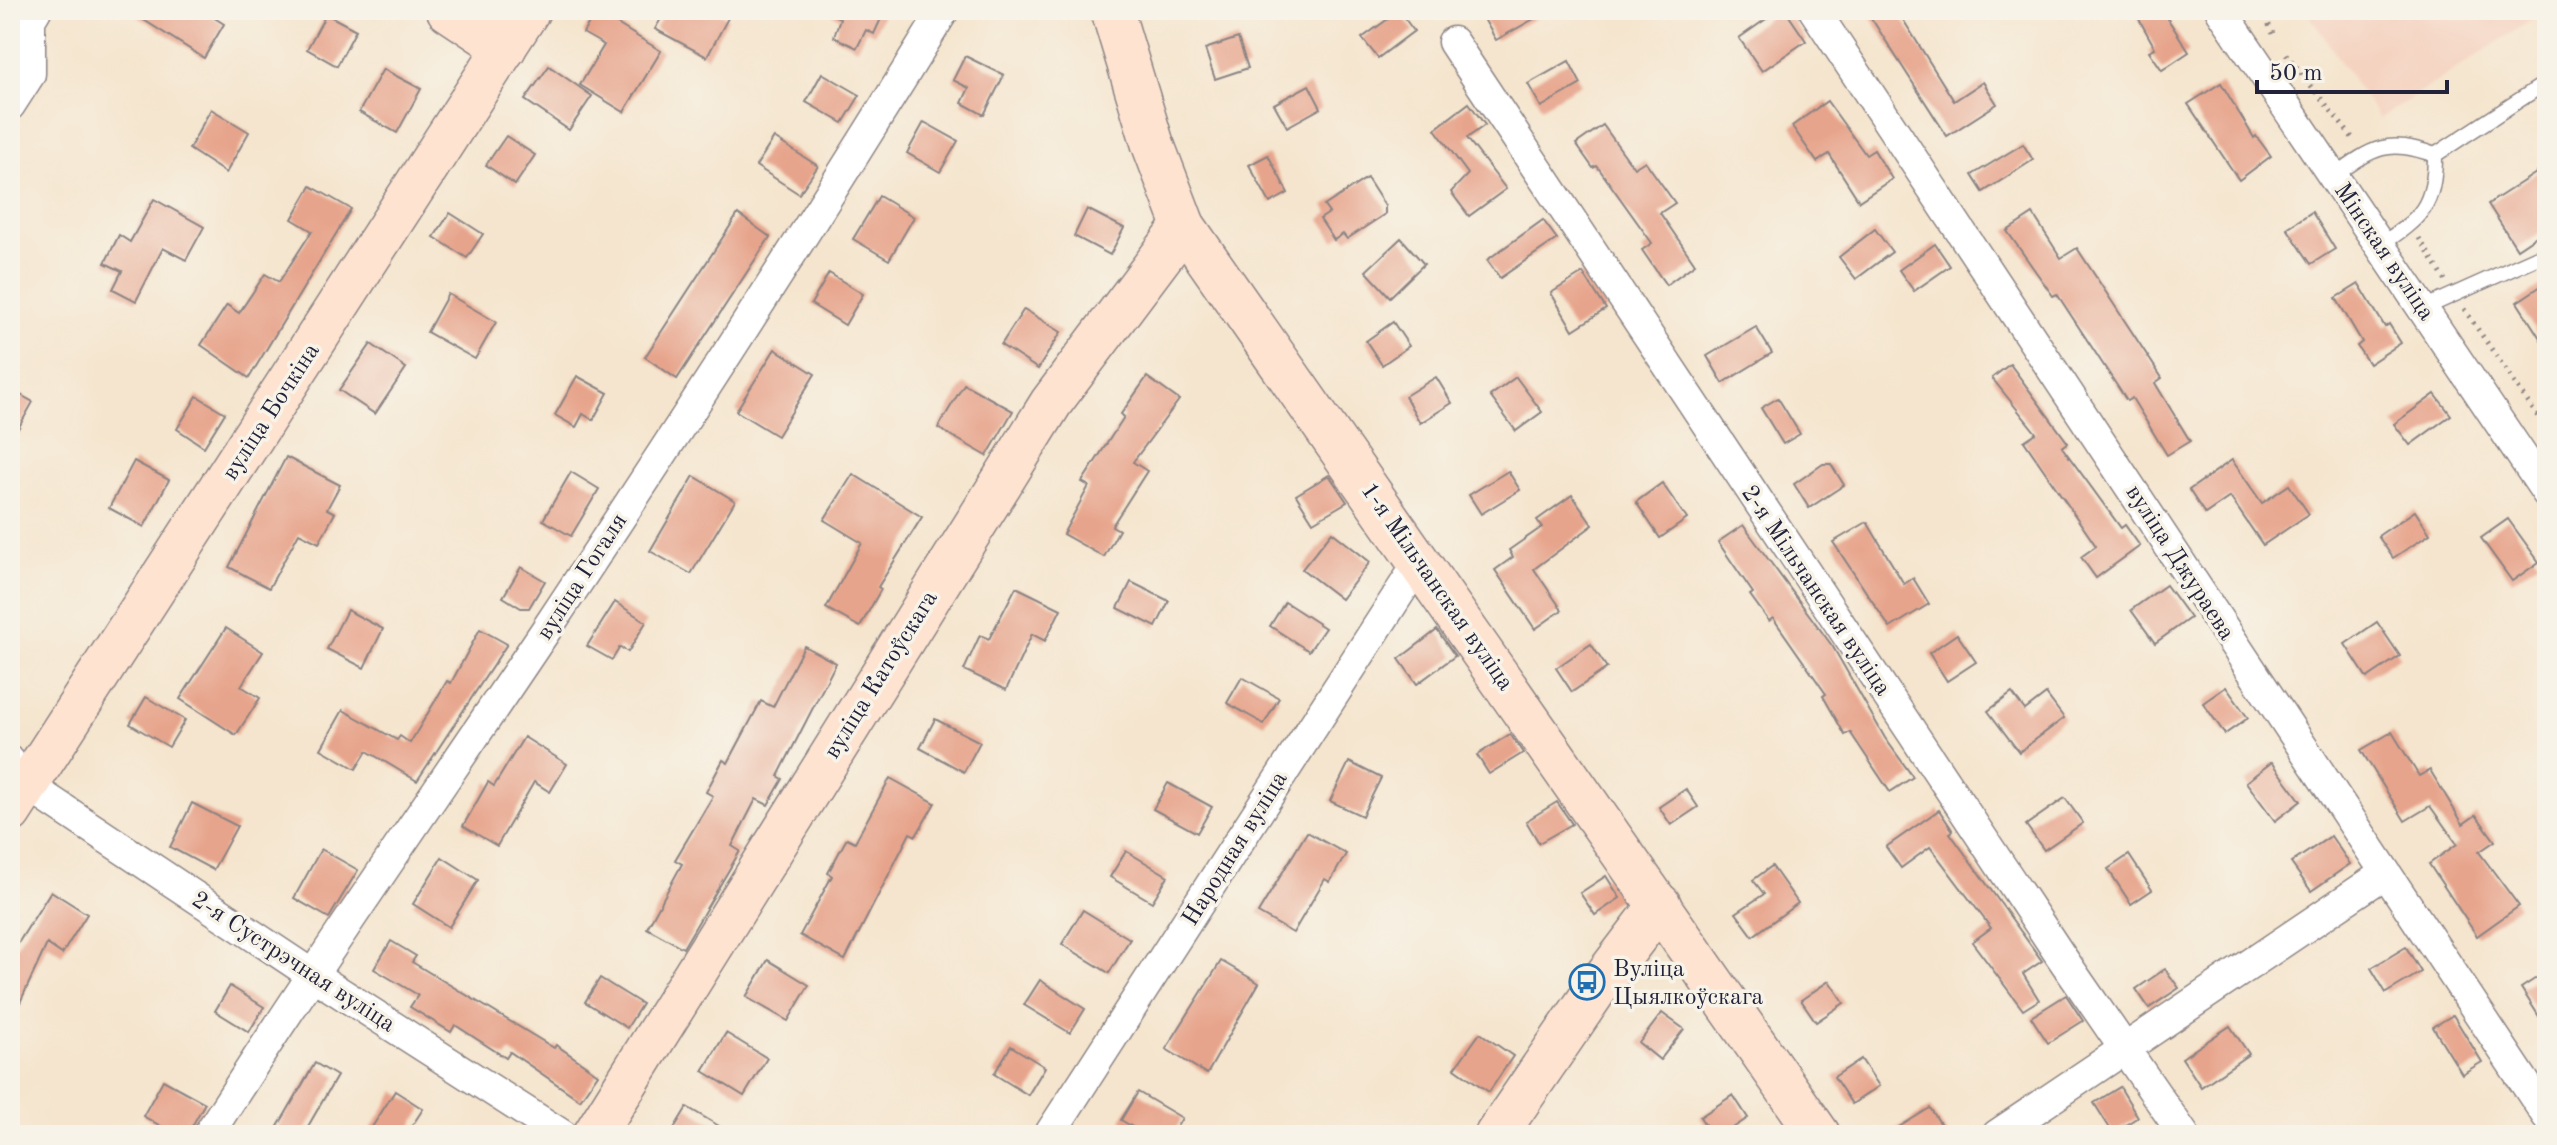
<svg xmlns="http://www.w3.org/2000/svg" width="2557" height="1145" font-family="'Old Standard TT',serif">
	<rect width="100%" height="100%" fill="#f7f3e8"/>
	<filter id="ink" filterUnits="userSpaceOnUse"><feTurbulence type="fractalNoise" baseFrequency=".0125" numOctaves="2"/><feDisplacementMap in="SourceGraphic" scale="16" xChannelSelector="R" yChannelSelector="G"/><feConvolveMatrix kernelMatrix="1 2 1 2 8 2 1 2 1" color-interpolation-filters="sRGB"/></filter>
	<filter id="wash" filterUnits="userSpaceOnUse"><feTurbulence type="fractalNoise" baseFrequency=".006" numOctaves="4" result="noise"/><feDisplacementMap in="SourceGraphic" scale="32" xChannelSelector="R" yChannelSelector="G"/><feGaussianBlur stdDeviation="1.8" result="paint"/><feColorMatrix in="noise" values="0 0 0 0 0 0 0 0 0 0 0 0 0 0 0 0 0 1.4 0 .05"/><feComposite in="paint" operator="in"/></filter>
	<g filter="url(#wash)">
		<rect width="100%" height="100%" fill="#f5e5ce"/>
		<polygon fill="#f5d3c1" points="2306,10 2547,10 2379,119"/>
		<g id="blocks">
			<g fill="#e7a48c">
				<polygon points="128,10 202,10 224,24 204,58"/>
				<polygon points="666,10 714,10 728,18 707,57 655,29"/>
				<polygon points="823,10 885,10 874,34 866,30 857,48 834,37 840,18"/>
				<polygon points="1500,10 1550,10 1496,40 1484,19"/>
				<polygon points="1779,10 1785,10 1806,41 1762,71 1739,38"/>
				<polygon points="1866,10 1897,10 1954,101 1983,82 1997,104 1947,136"/>
				<polygon points="2134,10 2162,10 2189,52 2162,70 2149,51 2155,48"/>
				<polygon points="596,11 661,51 624,112 580,85 604,45 583,33"/>
				<polygon points="1399,11 1414,31 1378,58 1362,38"/>
				<polygon points="326,14 356,30 337,66 307,49"/>
				<polygon points="1238,38 1248,68 1215,79 1205,49"/>
				<polygon points="965,56 1004,75 984,115 962,103 969,88 953,80"/>
				<polygon points="1569,61 1581,84 1541,107 1528,84"/>
				<polygon points="549,66 592,96 569,130 525,100"/>
				<polygon points="383,69 421,89 397,133 359,112"/>
				<polygon points="822,73 860,95 843,123 806,102"/>
				<polygon points="2221,83 2254,138 2256,136 2271,156 2239,180 2188,104"/>
				<polygon points="1309,85 1321,108 1287,127 1274,104"/>
				<polygon points="1827,101 1866,155 1874,150 1892,179 1859,201 1829,154 1817,162 1792,126"/>
				<polygon points="1469,103 1485,125 1467,138 1506,189 1469,216 1451,192 1468,174 1435,129"/>
				<polygon points="211,109 249,132 226,173 189,149"/>
				<polygon points="924,122 958,141 940,172 907,153"/>
				<polygon points="1603,125 1634,168 1645,161 1675,203 1660,213 1695,264 1666,285 1642,250 1652,243 1597,166 1593,168 1576,144"/>
				<polygon points="506,136 535,155 515,185 486,165"/>
				<polygon points="774,138 818,166 799,194 756,166"/>
				<polygon points="2023,144 2033,160 1983,192 1972,175"/>
				<polygon points="1268,155 1288,193 1270,203 1249,165"/>
				<polygon points="2547,166 2547,229 2517,249 2488,204"/>
				<polygon points="1367,178 1385,206 1385,214 1347,239 1343,234 1334,240 1320,219 1329,213 1324,206"/>
				<polygon points="311,186 351,209 249,378 201,345 227,305 239,313 265,274 279,282 312,231 292,219"/>
				<polygon points="879,196 914,217 889,260 853,239"/>
				<polygon points="154,199 204,227 186,260 163,248 136,301 113,289 122,271 105,263 119,235 130,242"/>
				<polygon points="1087,209 1124,228 1110,255 1074,236"/>
				<polygon points="2312,212 2335,249 2311,264 2287,228"/>
				<polygon points="450,213 483,234 467,258 434,237"/>
				<polygon points="738,214 770,237 677,379 645,357"/>
				<polygon points="2033,214 2061,258 2077,248 2162,378 2155,383 2190,441 2167,455 2132,398 2127,401 2057,294 2053,296 2007,231"/>
				<polygon points="1543,220 1557,239 1500,278 1487,260"/>
				<polygon points="1875,229 1892,252 1856,279 1839,257"/>
				<polygon points="1401,238 1424,264 1390,297 1366,271"/>
				<polygon points="1935,244 1950,266 1914,291 1899,270"/>
				<polygon points="829,273 863,294 845,325 811,304"/>
				<polygon points="1583,273 1606,309 1573,330 1551,293"/>
				<polygon points="2547,282 2547,349 2517,302"/>
				<polygon points="2359,284 2385,327 2389,324 2401,343 2369,364 2357,346 2362,342 2336,298"/>
				<polygon points="448,294 496,322 475,359 427,332"/>
				<polygon points="1024,309 1061,332 1038,369 1001,345"/>
				<polygon points="1393,322 1409,346 1382,365 1366,341"/>
				<polygon points="1756,327 1772,353 1723,383 1707,356"/>
				<polygon points="371,344 406,368 375,414 339,390"/>
				<polygon points="775,349 815,374 777,436 736,411"/>
				<polygon points="2010,364 2068,443 2062,447 2121,528 2125,525 2140,546 2096,578 2081,557 2096,546 2024,441 2036,433 1992,378"/>
				<polygon points="577,376 608,393 593,420 583,414 576,427 555,415"/>
				<polygon points="1147,377 1179,400 1133,462 1147,471 1112,526 1119,530 1104,557 1063,534 1089,486 1082,482 1124,417 1121,414"/>
				<polygon points="1436,377 1452,403 1420,423 1405,396"/>
				<polygon points="1516,377 1542,412 1516,431 1490,396"/>
				<polygon points="964,384 1013,411 987,456 938,428"/>
				<polygon points="10,389 33,402 10,443"/>
				<polygon points="2435,394 2451,415 2410,445 2394,424"/>
				<polygon points="197,396 225,413 204,447 177,429"/>
				<polygon points="1778,398 1800,434 1783,444 1761,408"/>
				<polygon points="286,457 340,485 327,509 335,513 319,543 299,533 269,588 229,567"/>
				<polygon points="2232,460 2262,503 2289,485 2309,514 2263,545 2230,497 2205,514 2189,490"/>
				<polygon points="134,461 169,480 144,527 109,508"/>
				<polygon points="1823,464 1831,464 1844,485 1809,508 1794,484"/>
				<polygon points="1508,471 1520,490 1481,514 1469,495"/>
				<polygon points="571,472 599,489 571,536 543,520"/>
				<polygon points="853,474 922,517 878,587 881,589 860,627 826,608 862,543 824,520"/>
				<polygon points="1329,475 1347,502 1313,522 1296,495"/>
				<polygon points="694,476 735,501 691,574 650,551"/>
				<polygon points="1662,483 1687,519 1660,538 1636,502"/>
				<polygon points="1572,495 1593,525 1534,569 1562,610 1535,629 1495,570 1513,557 1509,550 1542,527 1537,520"/>
				<polygon points="2415,511 2430,534 2393,558 2378,536"/>
				<polygon points="2508,519 2539,562 2512,581 2481,538"/>
				<polygon points="1867,522 1904,584 1913,578 1929,604 1890,628 1833,542"/>
				<polygon points="1743,525 1833,647 1885,738 1913,777 1890,792 1850,732 1845,735 1823,696 1826,694 1773,618 1769,621 1750,595 1753,593 1718,542"/>
				<polygon points="1332,532 1370,562 1341,599 1302,569"/>
				<polygon points="521,567 545,581 529,608 521,608 503,597"/>
				<polygon points="1131,582 1169,601 1156,627 1118,608"/>
				<polygon points="2166,585 2190,618 2155,643 2131,610"/>
				<polygon points="1016,587 1061,609 1045,641 1032,634 1006,690 964,670 980,635 989,639"/>
				<polygon points="615,602 646,622 628,652 620,647 612,660 587,646"/>
				<polygon points="1285,602 1325,628 1309,651 1270,626"/>
				<polygon points="347,610 383,629 364,668 327,649"/>
				<polygon points="2377,622 2400,656 2367,678 2345,644"/>
				<polygon points="226,628 263,652 241,686 260,698 236,735 180,699"/>
				<polygon points="480,629 507,644 417,781 367,751 356,769 321,749 343,710 397,740 400,736 410,743 447,681 451,683"/>
				<polygon points="1437,630 1455,656 1417,684 1399,659"/>
				<polygon points="1957,634 1976,662 1947,681 1929,653"/>
				<polygon points="1591,644 1607,668 1572,692 1556,668"/>
				<polygon points="804,646 836,663 778,776 783,779 768,805 756,799 732,846 740,851 683,948 647,928 682,864 675,860 713,796 706,792 723,760 728,763 761,701 773,707"/>
				<polygon points="1242,677 1279,698 1264,724 1227,703"/>
				<polygon points="2226,687 2248,718 2225,734 2203,703"/>
				<polygon points="2012,693 2025,710 2046,694 2064,718 2019,752 1988,711"/>
				<polygon points="146,697 185,720 169,747 130,724"/>
				<polygon points="935,719 980,742 964,772 920,748"/>
				<polygon points="2392,732 2419,776 2430,770 2463,824 2476,815 2495,841 2479,852 2519,906 2477,936 2429,864 2457,844 2430,806 2405,821 2361,750"/>
				<polygon points="1510,734 1523,753 1489,774 1477,755"/>
				<polygon points="524,737 567,764 550,792 534,782 497,846 463,826 488,782 494,786"/>
				<polygon points="1349,762 1381,778 1362,816 1330,801"/>
				<polygon points="2272,762 2301,801 2275,821 2246,782"/>
				<polygon points="890,778 935,803 916,836 910,833 845,960 800,935 832,876 828,873 847,838 855,842"/>
				<polygon points="1168,783 1212,807 1197,833 1153,809"/>
				<polygon points="1686,789 1698,807 1671,825 1659,807"/>
				<polygon points="2065,798 2083,823 2044,850 2026,825"/>
				<polygon points="1557,802 1572,824 1539,843 1526,821"/>
				<polygon points="192,803 237,826 213,870 170,847"/>
				<polygon points="1939,810 1953,831 1950,833 2042,961 2023,974 2039,1000 2023,1010 1972,942 1991,928 1930,847 1901,868 1886,847"/>
				<polygon points="1307,832 1346,854 1330,882 1325,879 1293,933 1258,913"/>
				<polygon points="2331,836 2350,864 2311,891 2291,863"/>
				<polygon points="321,849 358,870 329,918 294,898"/>
				<polygon points="1126,851 1168,876 1152,902 1110,877"/>
				<polygon points="2129,855 2152,890 2131,904 2108,869"/>
				<polygon points="442,857 478,880 449,927 413,904"/>
				<polygon points="1772,866 1798,903 1753,936 1736,913 1764,894 1753,880"/>
				<polygon points="1606,876 1620,898 1595,915 1580,893"/>
				<polygon points="51,891 87,914 62,954 47,944 10,1024 10,956"/>
				<polygon points="1083,910 1130,939 1109,973 1062,944"/>
				<polygon points="391,941 416,956 412,962 554,1048 556,1045 598,1074 580,1100 510,1052 506,1058 455,1025 451,1032 410,1007 418,995 374,969"/>
				<polygon points="2406,947 2421,972 2386,993 2371,968"/>
				<polygon points="768,960 809,985 788,1021 746,997"/>
				<polygon points="1221,961 1259,983 1207,1074 1166,1049"/>
				<polygon points="2165,969 2179,988 2149,1008 2136,989"/>
				<polygon points="2547,971 2547,1029 2521,988"/>
				<polygon points="600,978 642,1004 627,1028 585,1002"/>
				<polygon points="1040,980 1085,1009 1070,1033 1024,1005"/>
				<polygon points="1829,981 1844,1003 1816,1022 1801,1000"/>
				<polygon points="230,986 264,1007 249,1032 215,1011"/>
				<polygon points="2066,995 2083,1021 2048,1043 2031,1017"/>
				<polygon points="1662,1013 1684,1029 1660,1060 1639,1043"/>
				<polygon points="2453,1015 2482,1062 2462,1074 2433,1027"/>
				<polygon points="2230,1026 2249,1054 2201,1087 2182,1058"/>
				<polygon points="726,1033 767,1058 744,1096 703,1071"/>
				<polygon points="1480,1033 1513,1056 1489,1092 1455,1068"/>
				<polygon points="1011,1046 1045,1067 1028,1095 994,1074"/>
				<polygon points="1861,1059 1879,1086 1852,1104 1834,1077"/>
				<polygon points="315,1063 337,1076 303,1135 273,1135"/>
				<polygon points="163,1080 205,1103 187,1135 177,1135 143,1116"/>
				<polygon points="2120,1087 2138,1117 2113,1133 2094,1103"/>
				<polygon points="395,1091 423,1109 406,1135 367,1135"/>
				<polygon points="1138,1092 1182,1118 1172,1135 1146,1135 1121,1120"/>
				<polygon points="1733,1095 1748,1118 1722,1135 1712,1135 1700,1117"/>
				<polygon points="687,1107 734,1135 670,1135"/>
				<polygon points="1930,1108 1948,1135 1886,1135"/>
			</g>
		</g>
	</g>
	<g filter="url(#ink)">
		<use href="#blocks" fill-opacity="0" stroke="#8c8484" stroke-width="2"/>
		<g fill="none" stroke-linecap="round" stroke-linejoin="round">
			<defs>
				<g id="lane">
					<polyline points="2435,155 2547,82"/>
					<path d="M2334,176C2374,147 2387,138 2435,155C2435,206 2421,218 2380,245"/>
					<polyline points="2424,308 2547,253"/>
					<polyline points="10,752 16,756 24,777"/>
				</g>
				<g id="street">
					<polyline points="1814,10 2547,1116"/>
					<polyline points="2221,10 2547,493"/>
					<polyline points="1453,42 2060,955 2184,1135"/>
					<polyline points="10,105 30,74 30,20 36,10"/>
					<polyline points="27,785 311,974 562,1135"/>
					<path d="M208,1135C317,964 433,798 546,630C682,425 816,219 944,10"/>
					<polyline points="1049,1135 1420,561"/>
					<polyline points="1997,1135 2384,874"/>
				</g>
				<g id="secondary">
					<polyline points="448,10 505,48"/>
					<polyline points="1112,10 1152,142 1184,226 1819,1135"/>
					<polyline points="10,812 529,10"/>
					<polyline points="594,1135 1051,403 1184,226"/>
					<polyline points="1496,1135 1596,989 1660,905"/>
				</g>
			</defs>
			<use href="#lane" stroke="#8c8484" stroke-width="17"/>
			<use href="#street" stroke="#8c8484" stroke-width="33"/>
			<use href="#secondary" stroke="#8c8484" stroke-width="45"/>
			<g stroke="#8c8484" stroke-width="5" stroke-dasharray="2 6" stroke-linecap="butt">
				<polyline points="2262,10 2274,36"/>
				<polyline points="2286,54 2354,140"/>
				<polyline points="2419,238 2445,280"/>
				<polyline points="2464,309 2547,430"/>
			</g>
			<use href="#lane" stroke="#fff" stroke-width="14"/>
			<use href="#street" stroke="#fff" stroke-width="30"/>
			<use href="#secondary" stroke="#fee3d1" stroke-width="42"/>
		</g>
	</g>
	<defs>
		<symbol id="bus-ring" viewBox="-11 -11 22 22"><circle r="9.5" fill="#f7f3e8" stroke="#1f6fb2" stroke-width="1.5"/><path d="M-5-6H5V4H4V6H2V4H-2V6H-4V4H-5ZM-3.5-4V0h7V-4ZM-3.5 1.2v1.5H-2V1.2ZM2 1.2v1.5H3.5V1.2Z" fill="#1f6fb2"/></symbol>
	</defs>
	<g fill-rule="evenodd">
		<use href="#bus-ring" x="1567" y="962" width="40" height="40"/>
	</g>
	<g text-anchor="middle" stroke-width="7" stroke-linejoin="round" paint-order="stroke">
		<g font-size="24" fill="#22223b" stroke="#f7f3e8">
			<text transform="translate(2385 251) rotate(56)" y="8">Мінская вуліца</text>
			<text transform="translate(270 411) rotate(-57)" y="8">вуліца Бочкіна</text>
			<text transform="translate(2181 562) rotate(57)" y="8">вуліца Джураева</text>
			<text transform="translate(581 576) rotate(-57)" y="8">вуліца Гогаля</text>
			<text transform="translate(1438 586) rotate(55)" y="8">1-я Мільчанская вуліца</text>
			<text transform="translate(1817 590) rotate(56)" y="8">2-я Мільчанская вуліца</text>
			<text transform="translate(880 674) rotate(-58)" y="8">вуліца Катоўскага</text>
			<text transform="translate(1234 848) rotate(-58)" y="8">Народная вуліца</text>
			<text transform="translate(294 961) rotate(33)" y="8">2-я Сустрэчная вуліца</text>
		</g>
		<g font-size="24" fill="#22223b" stroke="#f7f3e8" text-anchor="start">
			<text x="1613" y="976">Вуліца<tspan x="1613" dy="28">Цыялкоўскага</tspan></text>
		</g>
	</g>
	<rect width="2557" height="1145" fill="none" stroke="#f7f3e8" stroke-width="40"/>
	<path d="M2257 80v12h190v-12" fill="none" stroke="#22223b" stroke-width="4"/>
	<text x="2269" y="80" font-size="24" fill="#22223b" stroke="#f7f3e8" stroke-width="6" paint-order="stroke">50 m</text>
</svg>
